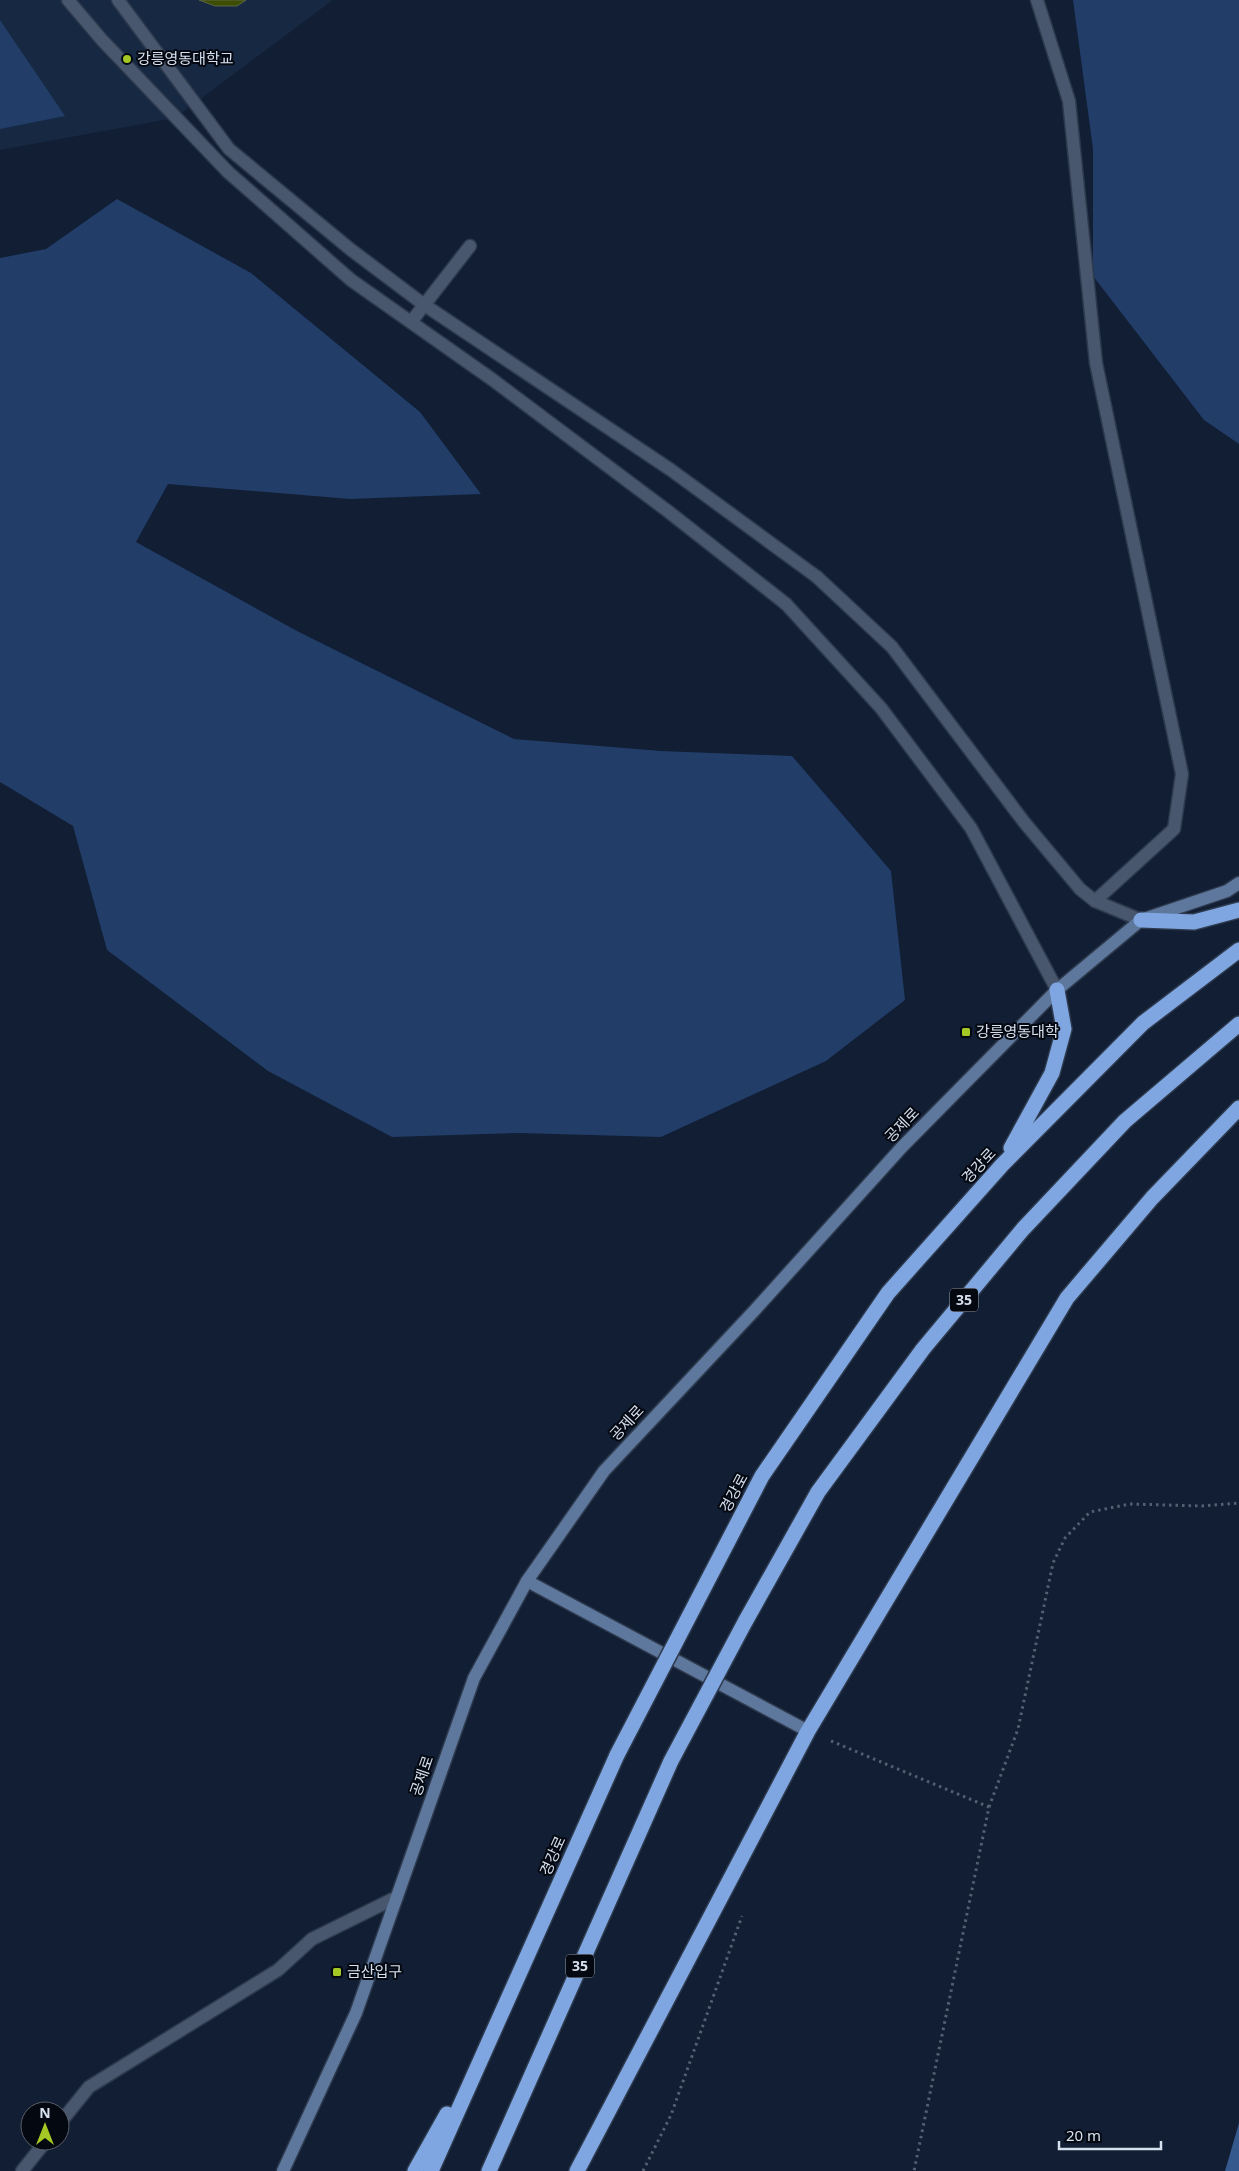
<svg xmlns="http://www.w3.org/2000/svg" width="1239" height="2171" font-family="'Noto Sans','Noto Sans KR',sans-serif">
	<rect width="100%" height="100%" fill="#111e33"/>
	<polygon fill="#172842" points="0,0 333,0 175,118 0,150"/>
	<g fill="#213d68">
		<polygon points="1073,0 1239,0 1239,444 1204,420 1093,276 1093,149"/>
		<polygon points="0,20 65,116 0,129"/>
		<polygon points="117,199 251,273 420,412 481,494 350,499 168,484 136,542 297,631 514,739 661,751 792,756 891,871 905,1000 826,1061 661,1137 519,1133 392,1137 268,1071 107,950 73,826 0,782 0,258 46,249"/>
	</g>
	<polygon fill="#35588d" points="1239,2123 1239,2171 1225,2171"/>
	<polygon fill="#3e4e01" stroke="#5c6549" points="199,0 246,0 237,6 215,6"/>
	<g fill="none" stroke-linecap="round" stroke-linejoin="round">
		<defs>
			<g id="lane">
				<polyline points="68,0 102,40 228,172 351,280 493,380 669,512 786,604"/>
				<polyline points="118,0 229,149 350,249 423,304 671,470 817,577"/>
				<polyline points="411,322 470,246"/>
			</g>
			<g id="street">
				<polyline points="1037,0 1069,101 1096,363 1182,774 1174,829 1095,901"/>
				<polyline points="817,577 892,647 1024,822 1080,889 1095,901 1141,920"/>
				<polyline points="786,604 881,708 971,828 1057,990"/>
				<polyline points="60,2123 89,2087 278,1970 312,1939 397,1897"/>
				<polyline points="22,2171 46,2141"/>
			</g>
			<g id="secondary">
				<polyline points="527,1581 808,1731"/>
				<polyline points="283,2171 356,2013 474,1678 527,1581 604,1471 754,1311 902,1147 1057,990 1141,920 1227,891 1239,883"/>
			</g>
			<g id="highway">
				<polyline points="1141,920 1194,922 1239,910"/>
				<polyline points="1011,1148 1052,1073 1064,1029 1057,990"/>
				<polyline points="696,1603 762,1476 888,1293 1002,1165 1143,1023 1239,950"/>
				<polyline points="745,1622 818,1492 923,1349 1023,1229 1125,1121 1239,1024"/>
				<polyline points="415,2171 447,2114"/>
				<polyline points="431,2171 617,1755"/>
				<polyline points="489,2171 671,1761"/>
				<polyline points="577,2171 808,1731 1067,1298 1152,1198 1239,1108"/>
			</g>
		</defs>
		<use href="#lane" stroke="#2d394d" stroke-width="15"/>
		<use href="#street" stroke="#2d394d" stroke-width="15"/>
		<use href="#secondary" stroke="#2d394d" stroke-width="15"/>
		<use href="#highway" stroke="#2d394d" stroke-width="18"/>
		<g stroke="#546072" stroke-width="3" stroke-dasharray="2.5 4" stroke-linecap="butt">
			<polyline points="831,1741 989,1807 914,2171"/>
			<polyline points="989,1807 1018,1729 1053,1563 1065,1538 1090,1512 1130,1504 1202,1506 1239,1503"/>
			<polyline points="643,2171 671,2115 742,1916"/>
		</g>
		<use href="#lane" stroke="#48576e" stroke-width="12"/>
		<use href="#street" stroke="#48576e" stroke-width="12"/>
		<use href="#secondary" stroke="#5e779c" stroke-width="12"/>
		<use href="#highway" stroke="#7fa6e0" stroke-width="15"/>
		<defs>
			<g id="highway-bridge">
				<polyline points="617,1755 696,1603"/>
				<polyline points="671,1761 745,1622"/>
			</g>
		</defs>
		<use href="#highway-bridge" stroke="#2d394d" stroke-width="18" stroke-linecap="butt"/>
		<use href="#highway-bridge" stroke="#7fa6e0" stroke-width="15"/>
	</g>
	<g fill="#a4c824" stroke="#040811" stroke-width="2">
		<circle cx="127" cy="59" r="5"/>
		<rect x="961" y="1027" width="10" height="10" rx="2.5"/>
		<rect x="332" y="1967" width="10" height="10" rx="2.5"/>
	</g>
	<g text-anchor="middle" stroke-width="4" stroke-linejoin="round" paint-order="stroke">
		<g fill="#040811" stroke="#979fac" stroke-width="1">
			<rect x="950" y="1288.5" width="28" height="23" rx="4"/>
			<rect x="566" y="1954.5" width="28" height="23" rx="4"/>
		</g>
		<g font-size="14" font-weight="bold" fill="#d6e0ee">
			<text x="964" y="1305">35</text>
			<text x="580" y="1971">35</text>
		</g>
		<g font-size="15" fill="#d6e0ee" stroke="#040811" text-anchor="start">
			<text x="137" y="64">강릉영동대학교</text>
			<text x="976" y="1037">강릉영동대학</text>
			<text x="347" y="1977">금산입구</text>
		</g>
		<g font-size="15" fill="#d6e0ee" stroke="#040811">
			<text transform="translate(902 1125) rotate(-46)" y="5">공제로</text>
			<text transform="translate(979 1166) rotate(-47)" y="5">경강로</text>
			<text transform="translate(627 1423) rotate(-47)" y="5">공제로</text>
			<text transform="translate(734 1493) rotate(-62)" y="5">경강로</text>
			<text transform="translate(422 1776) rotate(-71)" y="5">공제로</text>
			<text transform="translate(553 1856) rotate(-66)" y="5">경강로</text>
		</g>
	</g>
	<g transform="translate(45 2126)"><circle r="24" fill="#040811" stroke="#585e69"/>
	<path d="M0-4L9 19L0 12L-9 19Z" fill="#a4c824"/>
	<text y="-8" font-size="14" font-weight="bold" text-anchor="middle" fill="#d6e0ee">N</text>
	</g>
	<path d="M1059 2141v8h102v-8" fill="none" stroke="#d6e0ee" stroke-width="2.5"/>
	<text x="1066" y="2141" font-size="15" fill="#d6e0ee" stroke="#040811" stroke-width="4" paint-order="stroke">20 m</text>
</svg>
